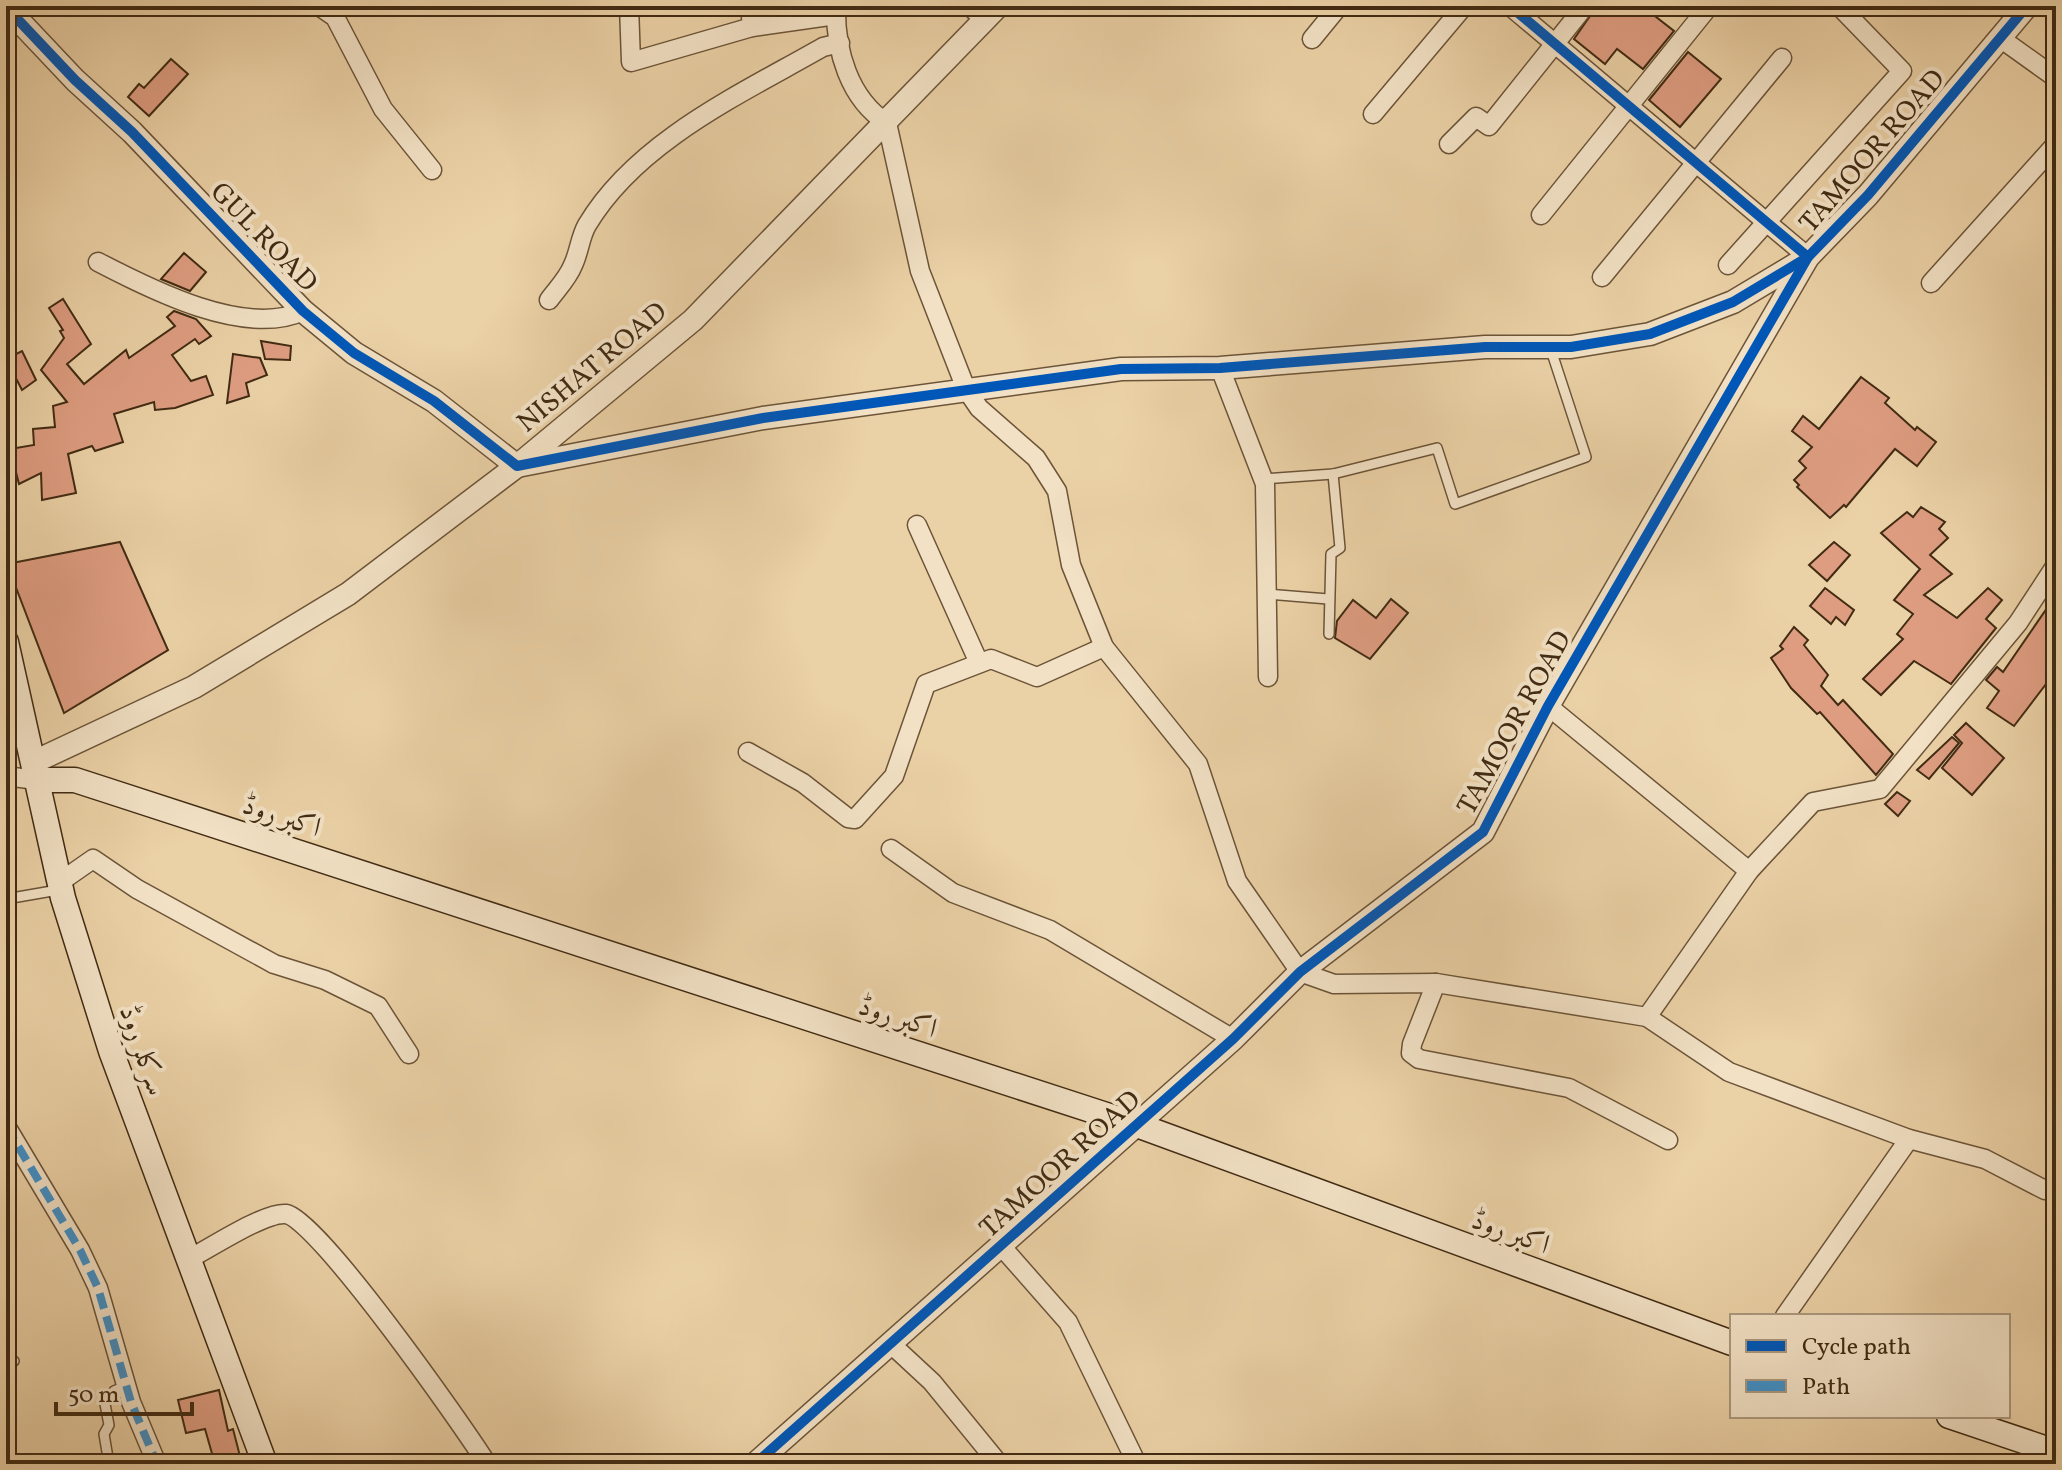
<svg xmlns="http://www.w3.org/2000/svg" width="2062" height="1470" font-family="Vollkorn,Amiri,serif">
	<rect width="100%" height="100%" fill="#ebd1a6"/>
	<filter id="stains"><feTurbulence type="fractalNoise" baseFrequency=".0025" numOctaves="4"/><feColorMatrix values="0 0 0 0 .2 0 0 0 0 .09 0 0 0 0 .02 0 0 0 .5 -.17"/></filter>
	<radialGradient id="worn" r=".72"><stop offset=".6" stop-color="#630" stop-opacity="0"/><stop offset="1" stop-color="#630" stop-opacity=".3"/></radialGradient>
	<g fill="#de9d81" stroke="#412b13" stroke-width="2">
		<polygon points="1597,6 1642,6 1674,31 1643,69 1617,49 1605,64 1574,39"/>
		<polygon points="1688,52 1721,79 1680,127 1649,100"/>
		<polygon points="171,59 188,74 149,116 128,97 139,84 144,88"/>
		<polygon points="184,253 206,272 190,291 161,279"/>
		<polygon points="63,299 91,344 67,364 84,384 126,350 129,358 175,326 167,317 174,311 196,319 211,336 199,344 195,339 172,355 191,381 206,376 213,395 175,408 155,410 154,402 114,414 123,442 95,451 92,446 68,454 76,493 42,500 41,473 19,484 10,449 34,445 33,429 55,427 53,406 67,402 41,370 64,338 60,331 63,330 49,308"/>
		<polygon points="261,341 291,346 290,360 265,359"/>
		<polygon points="22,351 36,380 22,390 6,359"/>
		<polygon points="233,354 260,358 267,375 246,383 249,396 227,403"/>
		<polygon points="1861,377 1889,398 1885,403 1915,430 1917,427 1936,442 1917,466 1895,449 1846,507 1844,505 1830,518 1797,487 1799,485 1794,480 1806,468 1799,461 1812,447 1792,431 1803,416 1819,429"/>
		<polygon points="1921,507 1945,522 1939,529 1948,538 1930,555 1952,574 1924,595 1957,618 1988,588 2002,600 1986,619 1996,628 1951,684 1914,661 1881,695 1863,679 1903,639 1897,634 1913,614 1894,600 1920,569 1881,533 1907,512 1913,517"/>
		<polygon points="120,542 168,650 64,713 7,564"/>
		<polygon points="1834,542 1850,555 1827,581 1809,565"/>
		<polygon points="1825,588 1854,610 1845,625 1836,617 1831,624 1810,606"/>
		<polygon points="2056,595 2056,671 2014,726 1987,708 1999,691 1986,680 1997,667 2003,672"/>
		<polygon points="1391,599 1408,613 1370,659 1335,638 1337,621 1353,600 1376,618"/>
		<polygon points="1794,627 1808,640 1804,645 1828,675 1821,686 1838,705 1843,700 1893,754 1876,775 1820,712 1817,714 1791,688 1771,658 1783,649 1780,646"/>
		<polygon points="1966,723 2004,758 1972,795 1942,768 1962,743 1954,735"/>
		<polygon points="1952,737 1959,743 1929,779 1917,770"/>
		<polygon points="1897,792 1910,801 1898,816 1885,804"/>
		<polygon points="219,1390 228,1431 233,1429 242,1464 215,1464 205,1429 186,1433 178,1400"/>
	</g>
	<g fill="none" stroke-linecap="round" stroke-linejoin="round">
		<defs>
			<g id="service">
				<polyline points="1263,479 1333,474 1437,448 1455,504 1586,457 1550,347"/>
				<polyline points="1267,594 1328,599"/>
				<polyline points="1329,634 1331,554 1340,548 1333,474"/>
				<polyline points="6,899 58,890"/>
				<polyline points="6,1359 14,1361"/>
				<polyline points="109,1464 104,1434 109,1425 105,1404 114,1391 126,1386"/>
			</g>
			<g id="minor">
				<polyline points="319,6 335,17 383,109 432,170"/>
				<polyline points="629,6 631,62 752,27 836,15"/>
				<polyline points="750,6 752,27"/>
				<path d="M836,6C835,50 849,99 887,123L920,271L966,389L979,408L1036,458L1057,491L1071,565L1104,647L1198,764L1237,881L1300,972L1334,984L1436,983L1647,1017L1729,1072L1909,1139L1985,1159L2045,1190L2056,1185"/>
				<polyline points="970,6 984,20"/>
				<polyline points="1510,6 1808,257"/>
				<polyline points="2000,38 2056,78"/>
				<polyline points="1312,39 1339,6"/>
				<polyline points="1373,114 1464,6"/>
				<polyline points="1449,144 1476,117 1489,126 1585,6"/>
				<polyline points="1541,215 1706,10"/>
				<path d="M98,262C150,289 245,338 303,311"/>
				<polyline points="1728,265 1902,71 1839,6"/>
				<polyline points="1602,277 1782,58"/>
				<polyline points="1931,283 2056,144"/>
				<path d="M549,300C557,289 568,278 573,265C579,253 580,237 587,225C637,141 741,94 823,47L840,43"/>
				<polyline points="1220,368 1265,484 1268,677"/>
				<polyline points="917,525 979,663"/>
				<polyline points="1548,706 1749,871"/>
				<polyline points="748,752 803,783 848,818 855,819 894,776 926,684 991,659 1037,677 1104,647"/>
				<polyline points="6,776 36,780"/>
				<polyline points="891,849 953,893 1050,930 1233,1039"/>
				<polyline points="60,882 93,859 137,889 274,964 325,980 378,1006 409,1054"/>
				<polyline points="1436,983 1412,1044 1411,1053 1419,1059 1569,1088 1668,1140"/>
				<polyline points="1647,1017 1749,871 1813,802 1880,789 2018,623 2056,565"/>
				<polyline points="6,1126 80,1250 98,1288 131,1402 157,1464"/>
				<polyline points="1002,1247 1068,1322 1137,1464"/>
				<path d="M187,1260C209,1249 264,1212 286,1214C317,1218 464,1427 487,1464"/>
				<polyline points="1785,1316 1909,1139"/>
				<polyline points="891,1344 932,1382 999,1464"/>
			</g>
			<g id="tertiary">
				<polyline points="6,7 75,80 132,132 303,311 354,353 434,401 517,466 763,418 1121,369 1220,368 1485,347 1571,347 1650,334 1733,302 1808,257"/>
				<polyline points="34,762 194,687 348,594 517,466 693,320 998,6"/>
				<polyline points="755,1464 1233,1039 1300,972 1483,832 1548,706 1808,257 1868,195 2027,6"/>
			</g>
			<g id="secondary">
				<polyline points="6,642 63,898 111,1051 265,1464"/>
				<polyline points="36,780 75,780 109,791 1137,1125 1732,1343"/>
				<polyline points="1949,1416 2056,1452"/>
			</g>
		</defs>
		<use href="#service" stroke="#6c5438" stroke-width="12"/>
		<use href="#minor" stroke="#6c5438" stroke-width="21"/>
		<use href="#tertiary" stroke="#6c5438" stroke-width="25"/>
		<use href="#secondary" stroke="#412b13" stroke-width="27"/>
		<use href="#service" stroke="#f2e1c5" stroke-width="9"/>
		<use href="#minor" stroke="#f2e1c5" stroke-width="18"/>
		<use href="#tertiary" stroke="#f2e1c5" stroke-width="22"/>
		<use href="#secondary" stroke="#f2e1c5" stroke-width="24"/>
		<polyline stroke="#3f90c8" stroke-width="8" stroke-dasharray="16 8" stroke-linecap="butt" points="6,1126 80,1250 98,1288 131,1402 157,1464"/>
		<defs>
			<g id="cycleway">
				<polyline points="6,7 75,80 132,132 303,311 354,353 434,401 517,466 763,418 1121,369 1220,368 1485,347 1571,347 1650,334 1733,302 1808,257 1510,6"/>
				<polyline points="755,1464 1233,1039 1300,972 1483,832 1548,706 1808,257 1868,195 2027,6"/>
			</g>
		</defs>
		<use href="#cycleway" stroke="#f2e1c5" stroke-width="15"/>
		<use href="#cycleway" stroke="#0057b8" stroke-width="10"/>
	</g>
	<g text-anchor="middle" stroke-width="8" stroke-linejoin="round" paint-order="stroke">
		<g font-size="28" fill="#412b13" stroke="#f2e1c5">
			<text transform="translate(1871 150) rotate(-49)" y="10">TAMOOR ROAD</text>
			<text transform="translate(265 236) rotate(46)" y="10">GUL ROAD</text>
			<text transform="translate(591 366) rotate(-40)" y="10">NISHAT ROAD</text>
			<text transform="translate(1513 722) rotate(-61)" y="10">TAMOOR ROAD</text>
			<text transform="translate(282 815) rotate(18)" y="10">اکبر روڈ</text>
			<text transform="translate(898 1016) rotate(18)" y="10">اکبر روڈ</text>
			<text transform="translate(144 1050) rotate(71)" y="10">سرکلر روڈ</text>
			<text transform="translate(1059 1163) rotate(-42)" y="10">TAMOOR ROAD</text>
			<text transform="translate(1511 1231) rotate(20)" y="10">اکبر روڈ</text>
		</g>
	</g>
	<rect width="2062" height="1470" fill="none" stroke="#ebd1a6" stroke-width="32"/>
	<rect x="8" y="8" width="2046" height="1454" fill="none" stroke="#412b13" stroke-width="4"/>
	<rect x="16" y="16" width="2030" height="1438" fill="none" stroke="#412b13" stroke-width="2"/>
	<rect x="1730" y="1314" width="280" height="104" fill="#f2e1c5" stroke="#ab987e" stroke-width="2"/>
	<rect x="1746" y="1340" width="40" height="12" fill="#0057b8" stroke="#ab987e" stroke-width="2"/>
	<text x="1802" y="1354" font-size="24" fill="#412b13">Cycle path</text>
	<rect x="1746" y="1380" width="40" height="12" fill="#3f90c8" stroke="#ab987e" stroke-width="2"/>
	<text x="1802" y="1394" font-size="24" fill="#412b13">Path</text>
	<path d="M56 1402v12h136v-12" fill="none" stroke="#412b13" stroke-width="4"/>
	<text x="68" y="1402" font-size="24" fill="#412b13" stroke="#f2e1c5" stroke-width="6" paint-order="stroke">50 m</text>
	<rect width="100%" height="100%" filter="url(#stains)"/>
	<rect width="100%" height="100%" fill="url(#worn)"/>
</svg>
